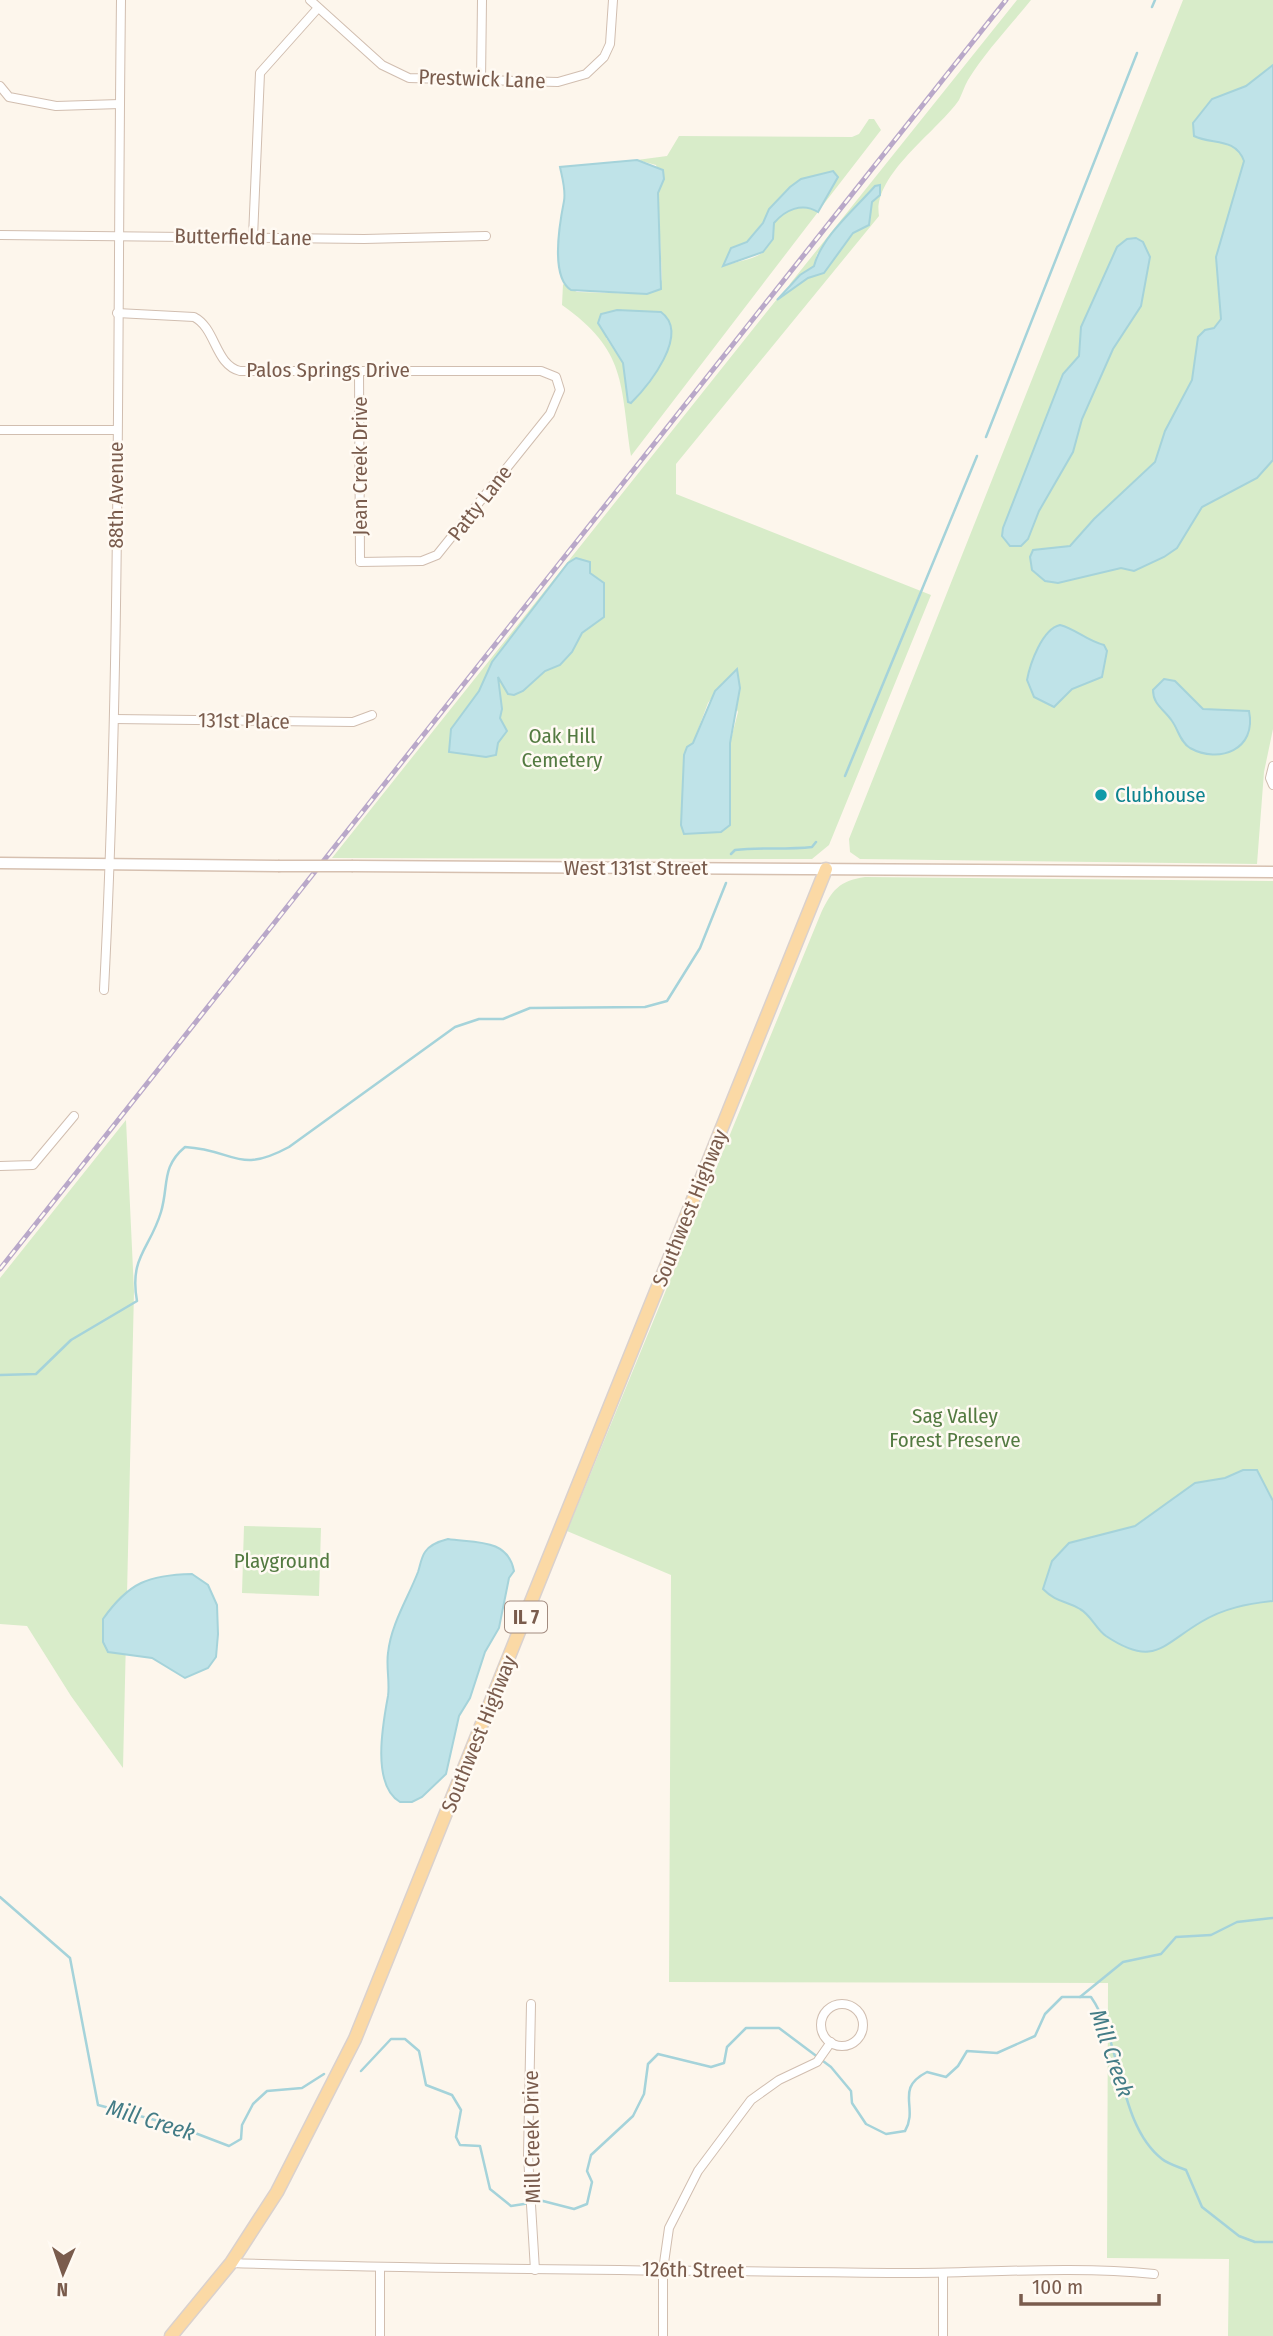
<svg xmlns="http://www.w3.org/2000/svg" width="1273" height="2336" font-family="'Fira Sans Condensed',sans-serif">
	<rect width="100%" height="100%" fill="#fdf6ec"/>
	<g fill="#d8ecc9" fill-rule="evenodd">
		<path d="M1017,0H1031C1010,26 985,52 968,80C964,87 962,94 959,100C938,131 872,175 879,216L676,464V494L931,595L829,845L812,859H800L332,858L777,299L808,278L824,273L853,233L869,224L872,202L880,192L878,185L817,254L814,266L789,285ZM723,682L738,712L730,743L731,822L721,832L684,834L681,825L684,755L693,743L708,703Z"/>
		<polygon points="1183,0 1273,0 1273,729 1264,772 1257,864 860,859 850,852 849,839"/>
		<path d="M869,119H874L881,130L823,205L822,202L836,180L833,171L801,179L790,187L747,242L728,256L725,266C736,261 753,260 762,253C773,245 768,235 774,224C782,208 804,204 818,212L631,456C620,383 627,351 562,305L563,284L577,292L647,294L662,280L658,193L662,184L656,165L637,160L667,156L679,136L852,137L859,134ZM665,315C683,343 650,382 632,402L623,363L606,338Z"/>
		<path d="M865,877L1273,881V2336H1228L1229,2259L1107,2258L1108,1983L669,1982L671,1575L567,1531L821,913C832,890 839,881 865,877Z"/>
		<polygon points="126,1120 134,1291 123,1768 71,1696 27,1626 0,1624 0,1278"/>
		<polygon points="244,1526 321,1528 319,1596 242,1593"/>
	</g>
	<g fill="#bfe3e8" stroke="#a5d3da" stroke-width="2">
		<path d="M1273,65V460L1257,478L1202,507L1177,548L1164,557L1134,571L1121,568L1058,583L1045,581L1032,570L1030,557L1033,550L1070,546L1094,519L1155,462L1165,431L1192,380L1198,337L1205,330L1214,328L1221,319L1216,257L1244,161C1235,137 1212,145 1194,136L1193,123L1212,99L1246,86Z"/>
		<path d="M637,160L663,170L664,179L658,193L661,289L647,294L571,290C550,277 560,221 564,201C566,190 562,177 560,167Z"/>
		<path d="M833,171L838,177L818,212C802,202 785,210 774,223L773,239L763,252L723,266L731,248L747,242L763,223L769,209L790,187L801,179Z"/>
		<path d="M880,185V195L872,202L869,225L853,233L824,273L808,278L777,300L800,275L814,266C822,236 855,209 875,186Z"/>
		<polygon points="1136,238 1143,242 1150,257 1141,306 1113,349 1082,419 1073,452 1039,511 1028,539 1021,546 1010,546 1002,536 1003,528 1063,374 1079,356 1081,327 1117,247 1127,239"/>
		<path d="M617,310L661,312C691,334 648,386 631,403L628,402L623,363L598,323L601,314Z"/>
		<polygon points="576,558 590,562 590,573 604,583 604,617 582,633 572,652 560,665 545,671 523,691 514,695 508,694 498,677 502,709 500,718 507,731 498,743 496,755 486,757 449,752 451,729 479,691 492,662 568,563"/>
		<path d="M1060,625C1076,629 1087,641 1104,645L1107,651L1102,677L1072,689L1054,707L1034,697L1027,680C1030,664 1042,629 1060,625Z"/>
		<polygon points="737,669 740,688 730,743 730,825 721,832 684,834 681,825 684,755 687,747 693,743 715,691"/>
		<path d="M1164,679L1175,681L1203,709L1249,711C1257,750 1219,764 1190,748C1180,742 1178,729 1172,721C1164,709 1153,705 1153,690Z"/>
		<path d="M1243,1470H1257L1273,1501V1601C1247,1604 1224,1608 1201,1622C1162,1645 1154,1668 1106,1636C1096,1629 1091,1615 1080,1609C1065,1600 1057,1603 1043,1589L1052,1561L1069,1543L1135,1526L1195,1483L1225,1478Z"/>
		<path d="M448,1539C474,1543 508,1538 514,1571L509,1578L499,1628L485,1652L470,1698L459,1716L446,1774L422,1797L412,1802H400C371,1785 383,1723 388,1696C390,1682 386,1667 388,1653C391,1624 408,1598 418,1572C420,1566 421,1558 425,1552C430,1544 440,1541 448,1539Z"/>
		<path d="M192,1574L208,1585L217,1605L218,1634L216,1657L208,1668L185,1678L152,1658L108,1652L103,1642V1619C129,1582 149,1575 192,1574Z"/>
	</g>
	<g fill="none" stroke-linecap="round" stroke-linejoin="round">
		<g stroke="#a5d3da" stroke-width="2.5">
			<polyline points="1152,7 1155,0"/>
			<polyline points="986,437 1137,53"/>
			<polyline points="845,776 977,456"/>
			<path d="M731,854L735,850C761,847 786,850 812,847L816,842"/>
			<path d="M0,1375L36,1374L71,1340L137,1301C129,1257 150,1249 161,1212C169,1185 161,1167 185,1147C236,1150 237,1175 289,1147L455,1027L479,1019H503L530,1008L645,1007L667,1001L700,948L726,883"/>
			<polyline points="0,1897 70,1958 98,2105 174,2125 229,2146 241,2139 242,2125 253,2104 267,2091 302,2088 324,2074"/>
			<polyline points="1080,1997 1123,1962 1161,1954 1176,1937 1211,1935 1237,1922 1273,1918"/>
			<path d="M361,2071L391,2039H405L419,2051L426,2085L452,2095L461,2110L456,2137L460,2145L480,2146L490,2189L511,2206L543,2201L574,2209L587,2204L592,2182L587,2171L591,2155L633,2116L644,2094L648,2064L658,2054L711,2067L724,2063L727,2047L746,2028H779L831,2067L851,2091L852,2103L866,2124L886,2134L905,2131C919,2107 894,2089 927,2072L946,2077L958,2066L967,2051L997,2053L1035,2036L1045,2014L1062,1997H1091C1122,2041 1118,2125 1162,2159C1168,2164 1179,2167 1186,2170L1202,2207L1239,2236L1255,2242H1273"/>
		</g>
		<defs>
			<g id="street">
				<polyline points="310,0 382,65 409,78 558,82 586,74 604,57 610,44 613,0"/>
				<polyline points="481,81 482,0"/>
				<polyline points="0,86 9,97 56,106 120,104"/>
				<polyline points="0,235 364,239 486,236"/>
				<polyline points="253,237 260,73 318,8"/>
				<path d="M117,313L194,317C216,328 215,365 240,371H541L556,377L560,390L550,414L437,555L422,561L360,562L359,371"/>
				<polyline points="0,430 116,430"/>
				<polyline points="114,719 353,722 372,715"/>
				<polyline points="1273,766 1270,778 1273,785"/>
				<path d="M104,990C121,661 117,330 121,0"/>
				<polyline points="0,1166 33,1165 74,1116"/>
				<polyline points="531,2004 528,2156 535,2270"/>
				<circle cx="842" cy="2025" r="21"/>
				<path d="M231,2263C450,2270 670,2270 889,2273C977,2274 1066,2265 1154,2274"/>
				<polyline points="380,2268 380,2336"/>
				<polyline points="663,2336 663,2270 669,2228 698,2171 751,2100 779,2080 817,2062 831,2042"/>
				<polyline points="943,2336 943,2273"/>
			</g>
			<g id="secondary">
				<polyline points="0,863 278,866"/>
				<polyline points="353,866 1273,872"/>
			</g>
			<polyline id="primary" points="171,2336 231,2263 277,2192 355,2039 826,869"/>
		</defs>
		<use href="#street" stroke="#d1beb0" stroke-width="10"/>
		<use href="#secondary" stroke="#d6c0b0" stroke-width="13"/>
		<use href="#primary" stroke="#dad1cd" stroke-width="15"/>
		<use href="#street" stroke="#fff" stroke-width="8"/>
		<use href="#secondary" stroke="#fff" stroke-width="10"/>
		<use href="#primary" stroke="#fbd9a5" stroke-width="12"/>
		<defs>
			<polyline id="rail" points="0,1269 1006,0"/>
		</defs>
		<use href="#rail" stroke="#b9a8c9" stroke-width="5"/>
		<use href="#rail" stroke="#fffaf3" stroke-width="2.5" stroke-dasharray="8" stroke-linecap="butt"/>
		<defs>
			<polyline id="secondary-bridge" points="278,866 353,866"/>
		</defs>
		<use href="#secondary-bridge" stroke="#d6c0b0" stroke-width="13" stroke-linecap="butt"/>
		<use href="#secondary-bridge" stroke="#fff" stroke-width="10"/>
	</g>
	<circle fill="#0f9aa8" stroke="#fffaf3" stroke-width="2.5" cx="1101" cy="795" r="7"/>
	<g text-anchor="middle" stroke-width="5" stroke-linejoin="round" paint-order="stroke">
		<rect fill="#fffaf3" stroke="#a28b7f" stroke-width="2" x="505" y="1601.5" width="42" height="31" rx="5"/>
		<g font-size="19" font-weight="bold" fill="#7a5c4d">
			<text x="526" y="1624">IL 7</text>
		</g>
		<g font-size="21" fill="#7a5c4d" stroke="#fffaf3">
			<text transform="translate(482 79) rotate(2)" y="7">Prestwick Lane</text>
			<text transform="translate(243 237) rotate(1)" y="7">Butterfield Lane</text>
			<text x="328" y="377">Palos Springs Drive</text>
			<text transform="translate(360 466) rotate(-90)" y="7">Jean Creek Drive</text>
			<text transform="translate(116 495) rotate(-90)" y="7">88th Avenue</text>
			<text transform="translate(480 503) rotate(-52)" y="7">Patty Lane</text>
			<text transform="translate(244 721) rotate(1)" y="7">131st Place</text>
			<text x="636" y="875">West 131st Street</text>
			<text transform="translate(690 1208) rotate(-68)" y="7">Southwest Highway</text>
			<text transform="translate(479 1734) rotate(-68)" y="7">Southwest Highway</text>
			<text transform="translate(532 2137) rotate(-91)" y="7">Mill Creek Drive</text>
			<text transform="translate(693 2270) rotate(1)" y="7">126th Street</text>
		</g>
		<g font-size="21" fill="#537a41" stroke="#fffaf3">
			<text x="562" y="743">Oak Hill<tspan x="562" dy="24">Cemetery</tspan></text>
			<text x="955" y="1423">Sag Valley<tspan x="955" dy="24">Forest Preserve</tspan></text>
			<text x="282" y="1568">Playground</text>
		</g>
		<g font-size="21" fill="#0d838f" stroke="#fffaf3" text-anchor="start">
			<text x="1115" y="802">Clubhouse</text>
		</g>
		<g font-size="23" font-style="italic" fill="#437c86" stroke="#fffaf3">
			<text transform="translate(1112 2053) rotate(71)" y="8">Mill Creek</text>
			<text transform="translate(151 2120) rotate(17)" y="8">Mill Creek</text>
		</g>
	</g>
	<g transform="translate(63 2273) rotate(182)" stroke="#fffaf3" stroke-width="5" paint-order="stroke">
	<path d="M0-5L12 26L0 18L-12 26Z" fill="#7a5c4d"/>
	<text y="-10" font-size="19" font-weight="bold" text-anchor="middle" fill="#7a5c4d">N</text>
	</g>
	<path d="M1021 2294v10h138v-10" fill="none" stroke="#7a5c4d" stroke-width="3.5"/>
	<text x="1032" y="2294" font-size="21" fill="#7a5c4d" stroke="#fffaf3" stroke-width="5" paint-order="stroke">100 m</text>
</svg>
